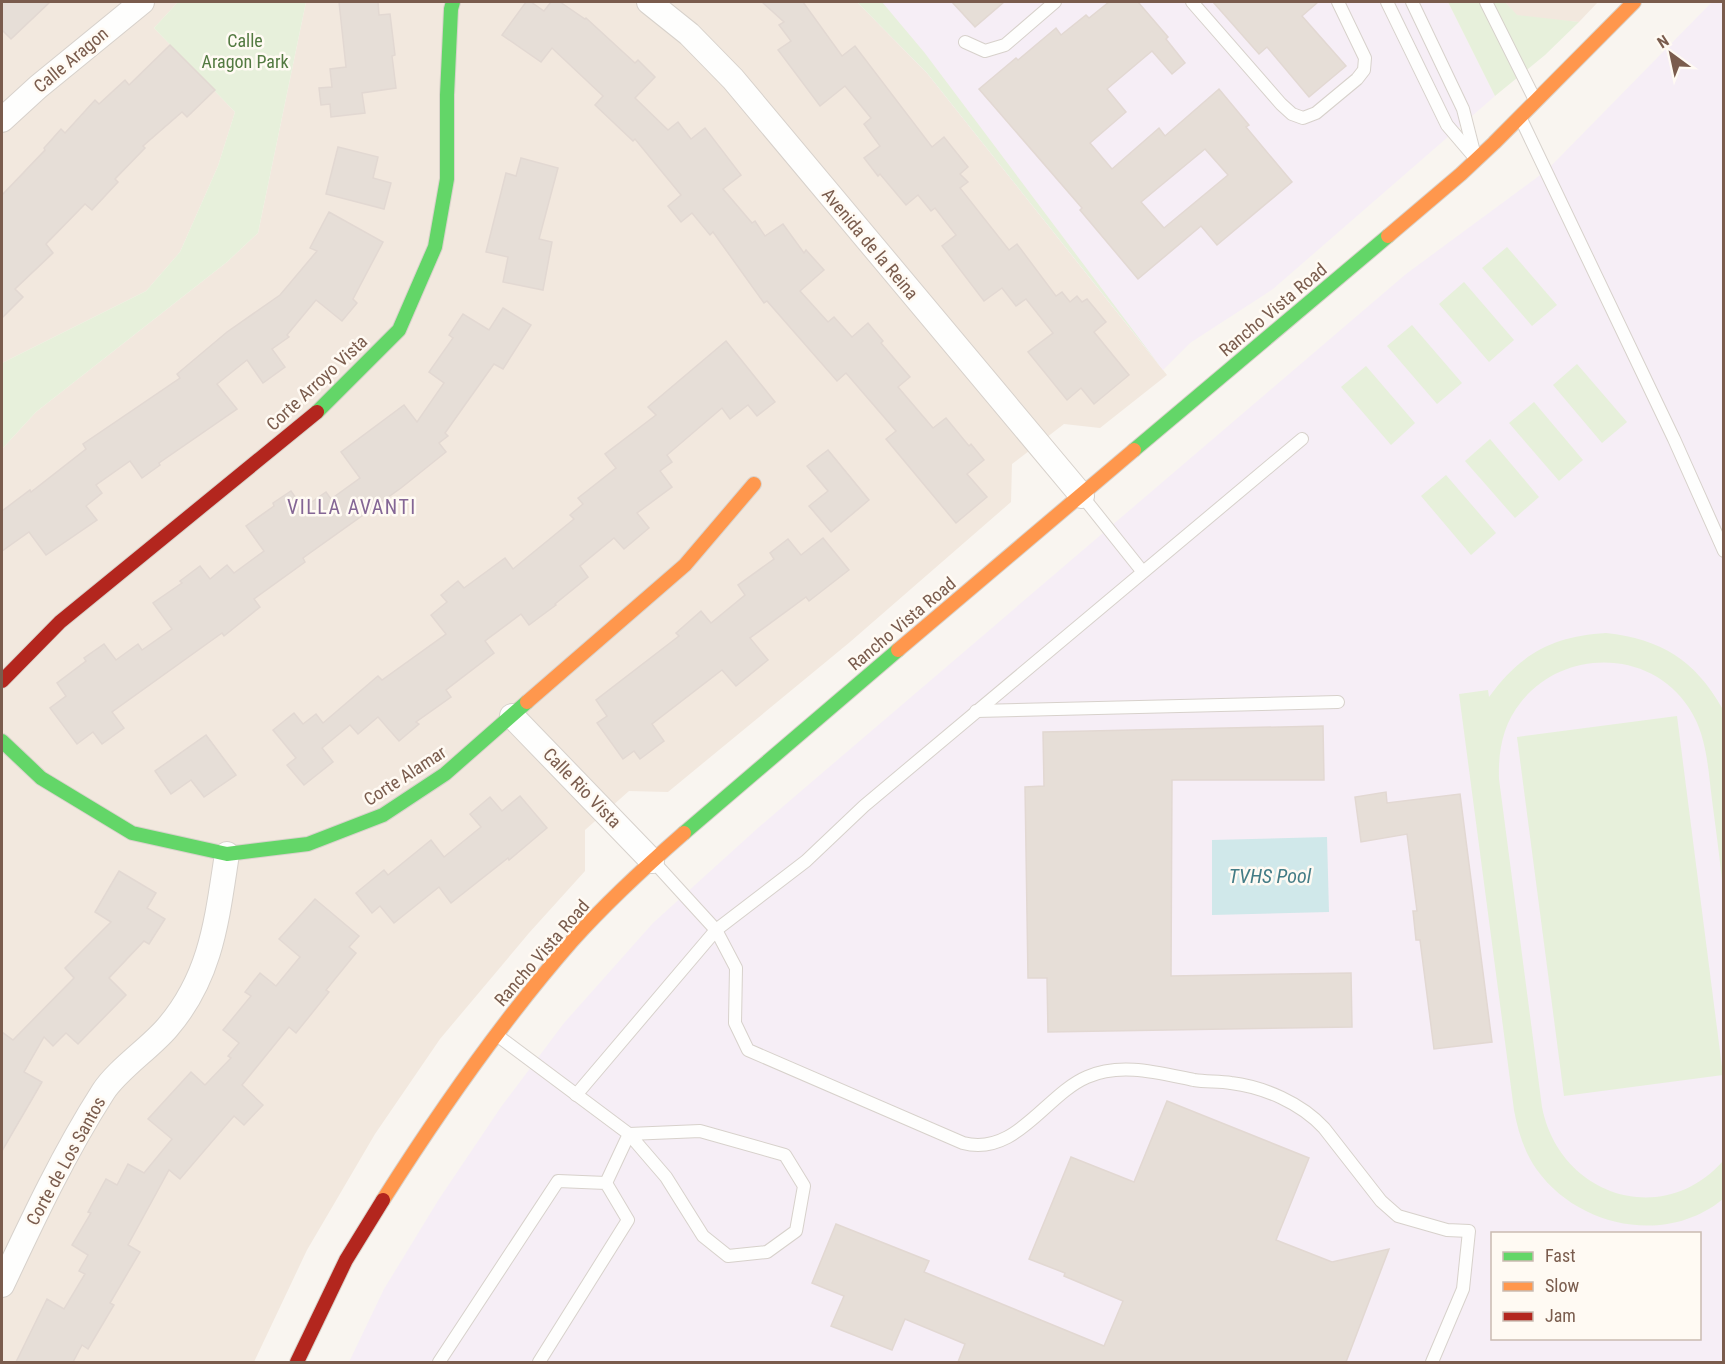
<svg xmlns="http://www.w3.org/2000/svg" width="1725" height="1364" font-family="'Roboto Condensed',sans-serif">
	<rect width="100%" height="100%" fill="#f9f5f0"/>
	<g fill="#f2e8de">
		<polygon points="2,2 178,2 154,28 235,112 218,166 180,252 146,291 2,363"/>
		<polygon points="306,2 857,2 927,73 1167,375 1100,428 1064,424 1012,464 1011,502 850,642 668,792 629,791 585,830 585,871 529,933 440,1039 375,1134 307,1250 254,1362 2,1362 2,449 36,412 227,262 258,233"/>
		<polygon points="1505,2 1598,2 1579,22 1528,18 1516,15"/>
	</g>
	<g fill="#f6eef6" fill-rule="evenodd">
		<polygon points="857,2 1448,2 1495,96 1273,289 1190,343 1163,370 927,73"/>
		<path d="M1712,2H1723V1362H349L384,1289L439,1199L501,1107L564,1023L653,923L759,827L1406,274L1547,170ZM1492,1234H1700V1338H1492Z"/>
	</g>
	<g fill="#e7f0db">
		<polygon points="178,2 306,2 258,233 227,262 36,412 2,449 2,363 146,291 180,252 218,166 235,112 154,28"/>
		<polygon points="857,2 882,2 924,52 1160,366 927,73"/>
		<polygon points="1448,2 1505,2 1517,15 1579,22 1545,55 1495,96"/>
		<polygon points="1507,247 1557,305 1532,326 1482,268"/>
		<polygon points="1464,282 1514,340 1489,362 1439,304"/>
		<polygon points="1412,325 1462,383 1437,404 1387,346"/>
		<polygon points="1577,364 1627,422 1602,443 1553,385"/>
		<polygon points="1366,366 1415,423 1391,445 1341,387"/>
		<polygon points="1534,402 1583,460 1559,481 1509,423"/>
		<polygon points="1490,439 1539,497 1515,518 1465,461"/>
		<polygon points="1446,475 1496,533 1471,555 1421,496"/>
		<path d="M1606,633C1661,639 1695,660 1722,708L1723,890C1720,860 1716,830 1712,800C1708,769 1707,735 1689,708C1651,649 1564,648 1521,702C1503,724 1498,751 1499,779L1542,1107C1559,1195 1662,1230 1723,1161V1199C1666,1246 1578,1227 1537,1170C1524,1152 1518,1131 1514,1110L1459,694L1488,690L1489,697C1520,654 1553,636 1606,633Z"/>
		<polygon points="1677,716 1723,1075 1564,1096 1517,737"/>
	</g>
	<polygon fill="#d0e8ea" points="1327,837 1329,912 1212,915 1212,840"/>
	<g fill="#e6ded7" stroke="#e2d8d2" stroke-width="1.5" fill-rule="evenodd">
		<polygon points="2,2 50,2 11,39 2,30"/>
		<polygon points="339,2 378,2 379,15 390,14 395,55 392,56 396,88 362,93 365,113 331,117 330,104 321,105 319,88 332,87 330,69 346,67"/>
		<polygon points="526,2 531,2 544,11 551,2 560,2 585,19 586,18 635,63 638,60 655,77 635,98 668,130 678,122 691,139 705,128 741,175 723,189 752,223 755,221 765,236 783,224 804,253 806,250 824,270 800,291 828,322 834,317 852,337 868,323 883,341 881,343 910,377 898,387 933,428 946,418 969,446 971,444 984,460 967,474 987,497 956,523 886,439 896,431 846,373 837,381 767,301 764,303 713,232 710,235 692,213 681,222 668,206 681,195 635,139 633,141 595,105 603,96 552,48 541,62 502,35"/>
		<polygon points="762,2 803,2 842,56 855,46 932,147 944,137 968,167 960,174 968,182 960,188 1009,250 1017,244 1056,296 1062,292 1070,302 1077,296 1082,302 1087,299 1106,322 1094,332 1129,375 1094,404 1081,388 1067,400 1028,352 1053,333 1026,299 1016,306 1002,288 984,301 942,246 956,235 935,208 931,211 918,195 906,205 880,174 878,176 864,158 880,146 864,124 871,118 845,86 820,106 778,50 791,41 779,25 784,22"/>
		<polygon points="952,2 1004,2 975,27"/>
		<path d="M1109,2H1138L1168,37L1166,39L1185,63L1172,74L1152,51L1107,89L1126,112L1090,143L1112,169L1159,128L1165,136L1219,89L1249,125L1246,127L1292,182L1217,245L1201,226L1138,279L1080,210L1082,208L979,89L1016,58L1018,60L1056,28L1061,35L1086,15L1089,18ZM1205,149L1228,175L1164,228L1141,202Z"/>
		<polygon points="1213,2 1318,2 1302,16 1346,66 1309,97 1267,47 1259,54"/>
		<polygon points="170,45 215,90 187,117 182,112 143,146 145,148 115,179 118,182 92,210 85,204 46,244 53,253 15,289 23,297 2,318 2,195 45,150 44,148 61,129 65,133 95,100 99,104 125,80 129,85"/>
		<polygon points="338,147 378,157 373,178 391,183 384,209 326,194"/>
		<polygon points="521,158 558,168 539,239 552,242 543,290 503,282 508,257 486,252 506,173 516,176"/>
		<polygon points="329,212 383,242 353,299 357,303 342,321 316,300 287,335 289,337 272,349 285,367 263,383 247,360 217,384 237,409 159,463 160,465 142,478 130,461 96,485 102,493 86,506 97,520 46,555 29,532 2,551 2,511 30,490 31,492 86,449 83,444 180,378 177,374 227,332 280,295 317,251 310,248"/>
		<polygon points="503,308 531,325 503,369 494,364 445,433 448,436 439,443 446,452 401,488 303,558 305,562 254,599 260,607 224,636 222,633 112,712 124,728 102,744 93,732 77,744 50,708 66,696 57,683 86,661 84,658 104,644 116,660 138,644 142,650 172,629 153,603 182,583 180,581 200,566 210,579 227,565 234,573 264,551 246,526 274,506 273,503 291,491 303,508 326,492 331,499 360,478 341,452 404,405 417,422 444,383 429,372 453,338 449,335 463,314 489,330"/>
		<polygon points="726,341 775,402 757,416 748,405 730,419 722,408 667,455 672,462 660,471 672,487 637,513 649,528 624,549 614,538 580,566 588,577 555,604 556,605 529,625 521,614 485,641 494,653 446,690 451,697 416,722 419,724 399,741 378,717 358,734 350,725 322,748 333,762 304,785 287,765 296,758 273,730 294,713 303,724 316,714 323,723 378,676 382,680 446,634 431,615 447,602 441,595 458,581 464,588 505,558 513,569 574,519 570,515 583,504 578,498 616,468 605,454 656,415 648,407"/>
		<polygon points="828,450 869,500 831,532 809,506 828,491 807,466"/>
		<polygon points="823,538 849,570 809,601 806,597 750,638 768,660 736,686 722,670 652,724 664,741 640,759 634,751 623,759 597,723 607,716 596,700 679,636 676,633 701,611 711,623 745,595 738,585 774,559 770,553 788,539 801,555"/>
		<polygon points="1323,726 1324,780 1172,780 1171,976 1351,973 1352,1027 1048,1032 1047,978 1028,978 1025,787 1044,786 1043,732"/>
		<polygon points="206,735 236,775 204,797 191,780 171,794 155,771"/>
		<polygon points="1386,792 1387,803 1460,794 1492,1042 1434,1049 1420,940 1416,940 1413,911 1417,911 1407,834 1361,842 1355,797"/>
		<polygon points="520,796 547,828 509,860 508,858 451,903 439,887 394,923 380,906 372,913 356,893 384,870 388,875 431,840 444,857 481,827 470,814 490,797 502,811"/>
		<polygon points="119,871 156,893 147,908 165,919 149,944 144,941 109,978 126,995 78,1044 66,1033 53,1046 44,1037 24,1072 42,1082 2,1151 2,1032 13,1040 74,978 65,968 111,922 95,912"/>
		<polygon points="315,899 359,936 349,947 356,953 326,990 329,992 296,1033 289,1027 242,1085 263,1105 244,1125 234,1116 180,1179 169,1170 128,1245 140,1252 110,1303 114,1305 88,1349 82,1345 73,1362 16,1362 47,1299 64,1309 85,1274 79,1271 88,1255 72,1245 91,1213 88,1212 106,1179 117,1185 128,1164 144,1173 172,1139 148,1119 191,1072 205,1085 231,1058 228,1056 239,1043 223,1030 251,996 245,992 260,973 276,986 300,957 279,939"/>
		<polygon points="1167,1101 1309,1158 1276,1240 1332,1262 1389,1249 1346,1362 958,1362 965,1344 905,1319 892,1350 831,1326 844,1296 812,1283 836,1224 929,1261 924,1272 1104,1346 1123,1301 1064,1276 1065,1273 1029,1259 1071,1157 1134,1182"/>
	</g>
	<g fill="none" stroke-linecap="round" stroke-linejoin="round">
		<defs>
			<g id="lane">
				<polyline points="1192,2 1281,104 1292,114 1303,118 1316,113 1357,79 1364,70 1365,58 1338,2"/>
				<polyline points="1387,2 1447,125 1476,159"/>
				<polyline points="1412,2 1463,109 1475,156"/>
				<polyline points="1486,2 1535,100"/>
				<polyline points="965,42 985,51 1005,45 1055,2"/>
				<polyline points="1521,119 1674,439 1724,551"/>
				<polyline points="1083,497 1142,571"/>
				<polyline points="976,711 1338,702"/>
				<path d="M653,861L716,930L736,968L735,1023L748,1050L963,1143C1016,1157 1045,1095 1087,1077C1121,1062 1159,1073 1194,1080C1206,1082 1219,1081 1231,1083C1264,1087 1301,1103 1324,1128L1381,1201L1398,1216L1447,1230L1469,1231L1463,1289L1432,1362"/>
				<polyline points="498,1036 629,1134 606,1183"/>
				<polyline points="576,1095 716,930 806,861 864,806 1302,439"/>
				<polygon points="700,1131 785,1155 804,1186 796,1231 767,1252 728,1256 703,1236 666,1177 629,1134"/>
				<polyline points="439,1362 558,1181 606,1183 628,1220 539,1362"/>
			</g>
			<g id="street">
				<polyline points="649,2 689,34 733,79 1082,496"/>
				<polyline points="2,120 38,87 142,2"/>
				<polyline points="512,716 652,861"/>
				<path d="M2,1285C33,1219 64,1153 103,1092C117,1070 150,1048 167,1028C212,976 217,918 227,854"/>
			</g>
			<g id="fast">
				<polyline points="317,412 399,330 435,247 447,179 447,95 451,9 453,2"/>
				<polyline points="1134,450 1388,236"/>
				<polyline points="2,741 41,778 132,833 227,854 308,844 383,815 445,774 527,702"/>
				<polyline points="684,833 898,650"/>
			</g>
			<g id="slow">
				<polyline points="1388,236 1461,174 1494,143 1634,2"/>
				<polyline points="898,650 1134,450"/>
				<polyline points="527,702 685,565 754,484"/>
				<path d="M383,1200C440,1110 502,1021 572,941C606,903 645,867 684,833"/>
			</g>
			<g id="jam">
				<polyline points="2,681 60,622 317,412"/>
				<polyline points="297,1362 346,1260 383,1200"/>
			</g>
		</defs>
		<use href="#lane" stroke="#d7d1cb" stroke-width="14"/>
		<use href="#street" stroke="#d7d1cb" stroke-width="26"/>
		<use href="#fast" stroke="#d9d2cb" stroke-width="16"/>
		<use href="#slow" stroke="#d9d2cb" stroke-width="16"/>
		<use href="#jam" stroke="#d9d2cb" stroke-width="16"/>
		<use href="#lane" stroke="#fefefd" stroke-width="12"/>
		<use href="#street" stroke="#fefefd" stroke-width="24"/>
		<use href="#fast" stroke="#63d668" stroke-width="14"/>
		<use href="#slow" stroke="#ff974d" stroke-width="14"/>
		<use href="#jam" stroke="#b3261e" stroke-width="14"/>
	</g>
	<g text-anchor="middle" stroke-width="5" stroke-linejoin="round" paint-order="stroke">
		<g font-size="18" fill="#537a41" stroke="#fffaf3">
			<text x="245" y="47">Calle<tspan x="245" dy="21">Aragon Park</tspan></text>
		</g>
		<g font-size="18" fill="#7a5c4d" stroke="#fffaf3">
			<text transform="translate(71 60) rotate(-40)" y="6">Calle Aragon</text>
			<text transform="translate(870 244) rotate(50)" y="6">Avenida de la Reina</text>
			<text transform="translate(1273 310) rotate(-40)" y="6">Rancho Vista Road</text>
			<text transform="translate(317 383) rotate(-43)" y="6">Corte Arroyo Vista</text>
			<text transform="translate(902 624) rotate(-40)" y="6">Rancho Vista Road</text>
			<text transform="translate(405 776) rotate(-33)" y="6">Corte Alamar</text>
			<text transform="translate(582 788) rotate(46)" y="6">Calle Rio Vista</text>
			<text transform="translate(542 953) rotate(-49)" y="6">Rancho Vista Road</text>
			<text transform="translate(66 1161) rotate(-61)" y="6">Corte de Los Santos</text>
		</g>
		<g font-size="20" letter-spacing="1.5" fill="#846695" stroke="#fffaf3">
			<text x="352" y="514">VILLA AVANTI</text>
		</g>
		<g font-size="20" font-style="italic" fill="#437c86" stroke="#fffaf3">
			<text x="1270" y="883">TVHS Pool</text>
		</g>
	</g>
	<rect width="1725" height="1364" fill="none" stroke="#7a5c4d" stroke-width="6"/>
	<rect x="1491" y="1232" width="210" height="108" fill="#fffaf3" stroke="#cabbb1" stroke-width="1.5"/>
	<rect x="1503" y="1252" width="30" height="9" fill="#63d668" stroke="#cabbb1" stroke-width="1.5"/>
	<text x="1545" y="1262" font-size="18" fill="#7a5c4d">Fast</text>
	<rect x="1503" y="1282" width="30" height="9" fill="#ff974d" stroke="#cabbb1" stroke-width="1.5"/>
	<text x="1545" y="1292" font-size="18" fill="#7a5c4d">Slow</text>
	<rect x="1503" y="1312" width="30" height="9" fill="#b3261e" stroke="#cabbb1" stroke-width="1.5"/>
	<text x="1545" y="1322" font-size="18" fill="#7a5c4d">Jam</text>
	<g transform="translate(1671 54) rotate(327)" stroke="#fffaf3" stroke-width="4.5" paint-order="stroke">
	<path d="M0-4.5L10 22L0 15L-10 22Z" fill="#7a5c4d"/>
	<text y="-9" font-size="16" font-weight="bold" text-anchor="middle" fill="#7a5c4d">N</text>
	</g>
</svg>
